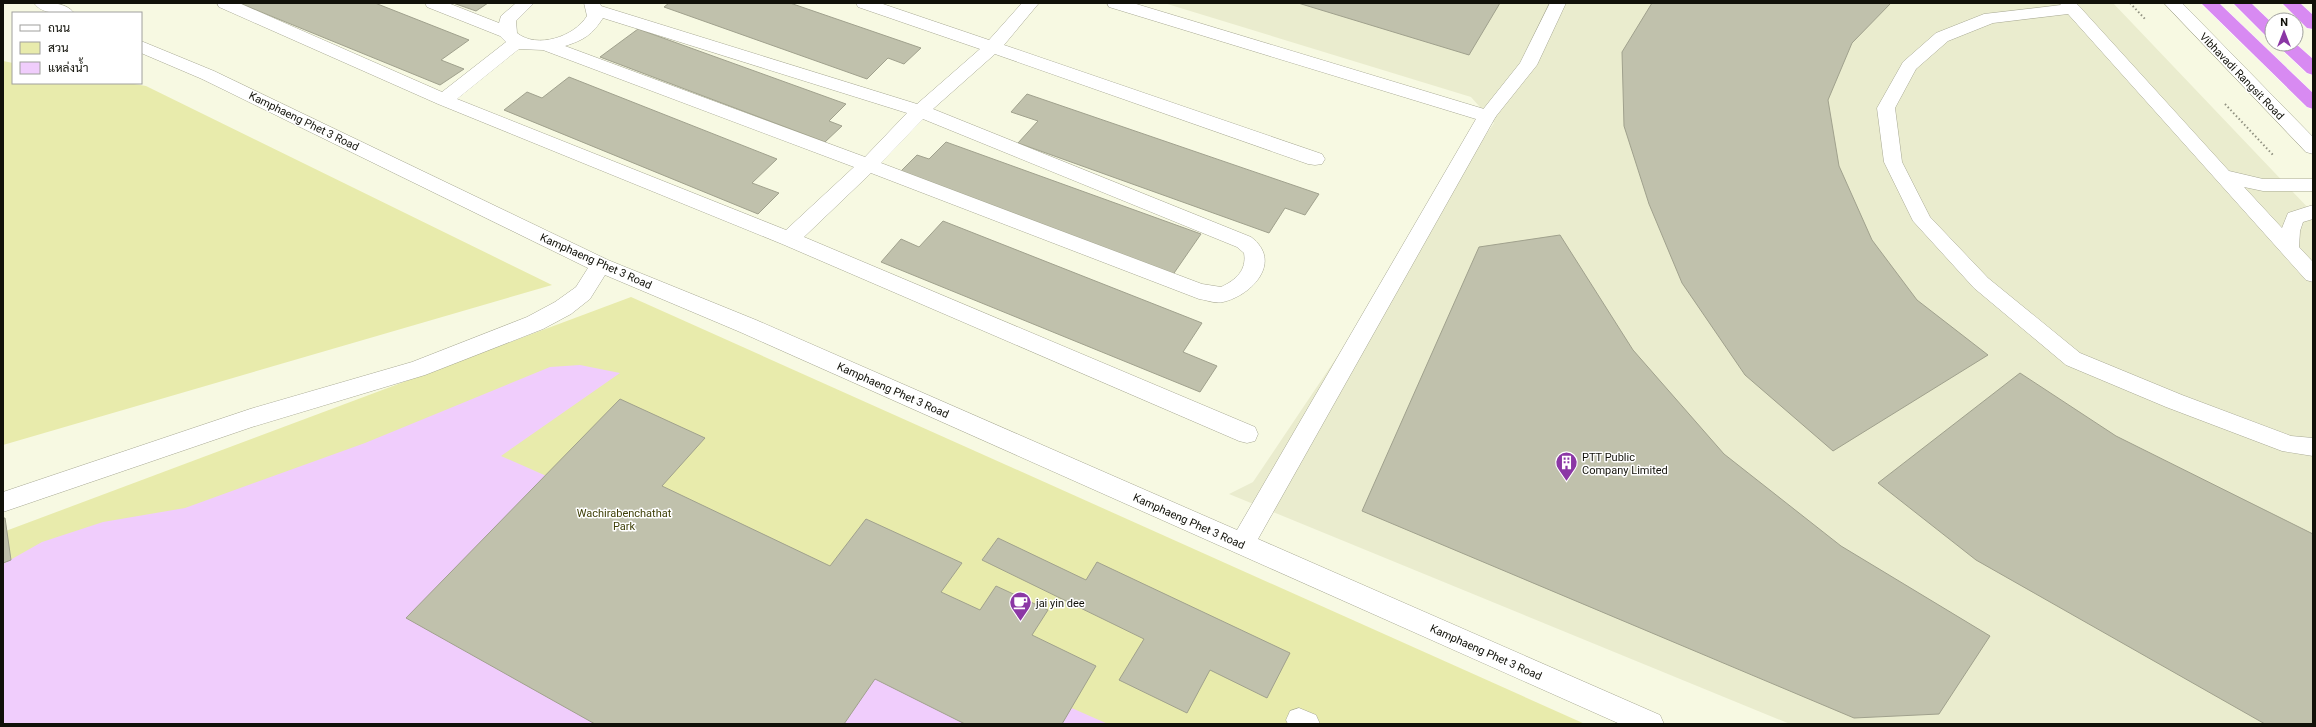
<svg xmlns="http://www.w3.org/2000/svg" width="2316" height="727" font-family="Roboto,Sarabun,sans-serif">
	<rect width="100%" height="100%" fill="#f7f9e2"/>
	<polygon fill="#eaecce" points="1164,3 2113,3 2313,213 2313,724 1790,724 1229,494 1253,482 1494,123 1471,97"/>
	<g fill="#e8ebac">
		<polygon points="3,61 13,63 13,83 128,83 146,86 552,285 3,445"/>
		<polygon points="631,297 1585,724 3,724 3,532"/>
	</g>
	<polygon fill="#f0cdfc" points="580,365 620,373 501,456 1108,724 3,724 3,564 42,542 103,522 185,508 365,443 550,367"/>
	<g fill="#c0c1ac" stroke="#a0a18d">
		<polygon points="239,3 375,3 469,40 441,60 464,69 440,85"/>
		<polygon points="453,3 488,3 476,11"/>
		<polygon points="669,3 790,3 921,48 904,64 888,58 867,79 664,7"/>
		<polygon points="1298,3 1500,3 1469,55"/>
		<polygon points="1652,3 1891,3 1852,43 1828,100 1839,166 1872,240 1917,300 1988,355 1833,451 1745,375 1682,283 1649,204 1624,126 1622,52"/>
		<polygon points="638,29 846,104 829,121 842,126 825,142 600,57"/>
		<polygon points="569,77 777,159 752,183 779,193 758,214 504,110 527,92 542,98"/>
		<polygon points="1027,94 1319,194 1305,215 1285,208 1269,233 1018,143 1038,121 1011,112"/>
		<polygon points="946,142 1201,234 1172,276 899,173 917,155 929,159"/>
		<polygon points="943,221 1202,323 1183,352 1217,366 1200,392 881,262 901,239 919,247"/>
		<polygon points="1560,235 1633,350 1724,454 1841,546 1990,636 1939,714 1854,718 1362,511 1479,247"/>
		<polygon points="2020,373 2116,436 2313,534 2313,724 2265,724 1976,560 1878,483"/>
		<polygon points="620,399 705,438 662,486 830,566 866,519 962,563 941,592 980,610 996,586 1048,610 1032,635 1096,666 1062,724 965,724 875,679 844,724 595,724 406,618"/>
		<polygon points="3,518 5,518 11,560 3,563"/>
		<polygon points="998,538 1086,580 1097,562 1290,653 1267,698 1210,670 1187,713 1119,680 1144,639 982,560"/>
	</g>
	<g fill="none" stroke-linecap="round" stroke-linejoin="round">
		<defs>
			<g id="lane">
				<polygon points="1550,3 1566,3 1537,65 1493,120 1487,122 1481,120 1478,116 1481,112 1520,63"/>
				<polygon points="2059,3 2076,3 2079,6 2229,171 2263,179 2313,179 2313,191 2263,191 2244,187 2282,228 2288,213 2313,205 2313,219 2303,222 2300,231 2299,247 2313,262 2313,282 2306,280 2068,14 1993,23 1948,41 1916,69 1895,108 1902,162 1930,217 1988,278 2080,353 2182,395 2291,436 2313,438 2313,456 2282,451 2166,407 2066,365 1974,288 1913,221 1884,162 1877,108 1903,62 1936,33 1984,14 2061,5"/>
				<polygon points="1299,708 1316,715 1320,724 1288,724 1286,720 1290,711"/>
			</g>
			<g id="street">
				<path d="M34,3C47,3 65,1 74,13C60,13 42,15 34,3Z"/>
				<path d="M217,3H239L442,92L506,42L500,36L427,7L425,3H448L499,23L501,16L516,3H534L516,21L517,33C537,49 574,37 587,16L584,3H600L601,6L917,104L980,49L858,7L856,3H880L989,40L1022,3H1039L1004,45L1322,154L1325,159L1322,164L1315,165L1308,164L995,54L933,109L1251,237C1283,261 1253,295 1223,302C1215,304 1207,300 1199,299L871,173L804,237L1255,427L1258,434L1255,441L1247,443L1239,441L782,244L438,104L219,7ZM603,18L907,113L865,157L565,46C584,40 592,35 603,18ZM519,49L543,50L854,167L786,230L457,99ZM923,119L1237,247L1244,253C1247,270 1236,280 1221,287L1202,284L881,163Z"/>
				<polygon points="1107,3 1133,3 1494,112 1496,116 1258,539 1660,715 1664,724 1620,724 740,332 605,275 590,299 571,314 543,329 425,375 252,427 3,512 3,492 250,409 412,362 527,317 555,302 576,287 588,268 202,79 141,53 141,41 214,71 608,260 756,320 1237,530 1476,119 1109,7"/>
			</g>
			<polygon id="secondary" points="2164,3 2182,3 2313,137 2313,154 2306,152"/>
			<g id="highway">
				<polygon points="2201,3 2219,3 2313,93 2313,109 2307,107"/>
				<polygon points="2233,3 2251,3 2272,23 2272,37 2266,36"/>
				<polygon points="2282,3 2300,3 2313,15 2313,29 2307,28"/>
				<polygon points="2276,44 2296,44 2313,59 2313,75 2307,73"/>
			</g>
		</defs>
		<use href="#lane" stroke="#a8a994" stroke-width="1"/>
		<use href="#street" stroke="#a8a994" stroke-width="1"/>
		<use href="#secondary" stroke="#a8a994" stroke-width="1"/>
		<use href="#highway" stroke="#fff" stroke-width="1"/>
		<g stroke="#909180" stroke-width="2" stroke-dasharray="1.5 2.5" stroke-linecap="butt">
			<polyline points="2130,3 2146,20"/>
			<polyline points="2225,104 2274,156"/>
		</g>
		<use href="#lane" fill="#fff" fill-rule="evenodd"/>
		<use href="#street" fill="#fff" fill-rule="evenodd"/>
		<use href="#secondary" fill="#fff" fill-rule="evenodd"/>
		<use href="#highway" fill="#d88af2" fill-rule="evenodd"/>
	</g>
	<defs>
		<symbol id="building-pin" viewBox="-11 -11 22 30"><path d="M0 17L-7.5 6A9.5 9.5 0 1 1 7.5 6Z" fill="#8b37a5" stroke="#fff"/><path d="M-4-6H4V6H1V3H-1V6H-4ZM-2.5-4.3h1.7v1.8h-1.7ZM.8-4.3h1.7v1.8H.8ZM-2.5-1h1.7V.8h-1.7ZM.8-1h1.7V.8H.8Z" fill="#fff"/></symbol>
		<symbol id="cafe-pin" viewBox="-11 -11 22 30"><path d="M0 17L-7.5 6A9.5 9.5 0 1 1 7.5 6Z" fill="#8b37a5" stroke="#fff"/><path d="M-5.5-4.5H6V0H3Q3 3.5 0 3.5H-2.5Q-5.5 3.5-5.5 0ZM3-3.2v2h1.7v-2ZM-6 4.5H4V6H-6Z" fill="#fff"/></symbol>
	</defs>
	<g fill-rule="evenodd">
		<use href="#building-pin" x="1554" y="450" width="25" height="34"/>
		<use href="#cafe-pin" x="1008" y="590" width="25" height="34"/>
	</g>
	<g text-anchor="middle" stroke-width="3" stroke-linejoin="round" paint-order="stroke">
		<g font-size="11" fill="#111109" stroke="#fff">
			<text transform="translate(2242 76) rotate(46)" y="4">Vibhavadi Rangsit Road</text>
			<text transform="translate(304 121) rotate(26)" y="4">Kamphaeng Phet 3 Road</text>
			<text transform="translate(596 261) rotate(24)" y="4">Kamphaeng Phet 3 Road</text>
			<text transform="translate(893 390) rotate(24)" y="4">Kamphaeng Phet 3 Road</text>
			<text transform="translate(1189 521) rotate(24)" y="4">Kamphaeng Phet 3 Road</text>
			<text transform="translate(1486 652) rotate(24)" y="4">Kamphaeng Phet 3 Road</text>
		</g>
		<g font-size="11" fill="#111109" stroke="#fff" text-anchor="start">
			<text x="1582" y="461">PTT Public<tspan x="1582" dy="13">Company Limited</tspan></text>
			<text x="1036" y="607">jai yin dee</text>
		</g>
		<g font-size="11" fill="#3f4008" stroke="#fff">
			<text x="624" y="517">Wachirabenchathat<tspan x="624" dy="13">Park</tspan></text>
		</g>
	</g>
	<rect width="2316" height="727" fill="none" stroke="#111109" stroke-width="8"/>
	<rect x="12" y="12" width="130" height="72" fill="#ffffff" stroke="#a0a09d"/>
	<rect x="20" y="25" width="20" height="6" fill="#ffffff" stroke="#a0a09d"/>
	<text x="48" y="32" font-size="12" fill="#111109">ถนน</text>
	<rect x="20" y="42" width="20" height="12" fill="#e8ebac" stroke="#a0a09d"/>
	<text x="48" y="52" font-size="12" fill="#111109">สวน</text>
	<rect x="20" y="62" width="20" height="12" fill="#f0cdfc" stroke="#a0a09d"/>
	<text x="48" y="72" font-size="12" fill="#111109">แหล่งน้ำ</text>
	<g transform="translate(2284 32)"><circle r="19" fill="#ffffff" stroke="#a0a09d"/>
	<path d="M0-3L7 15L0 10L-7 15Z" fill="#8b37a5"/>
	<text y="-6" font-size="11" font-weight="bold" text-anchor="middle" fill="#111109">N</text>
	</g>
</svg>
